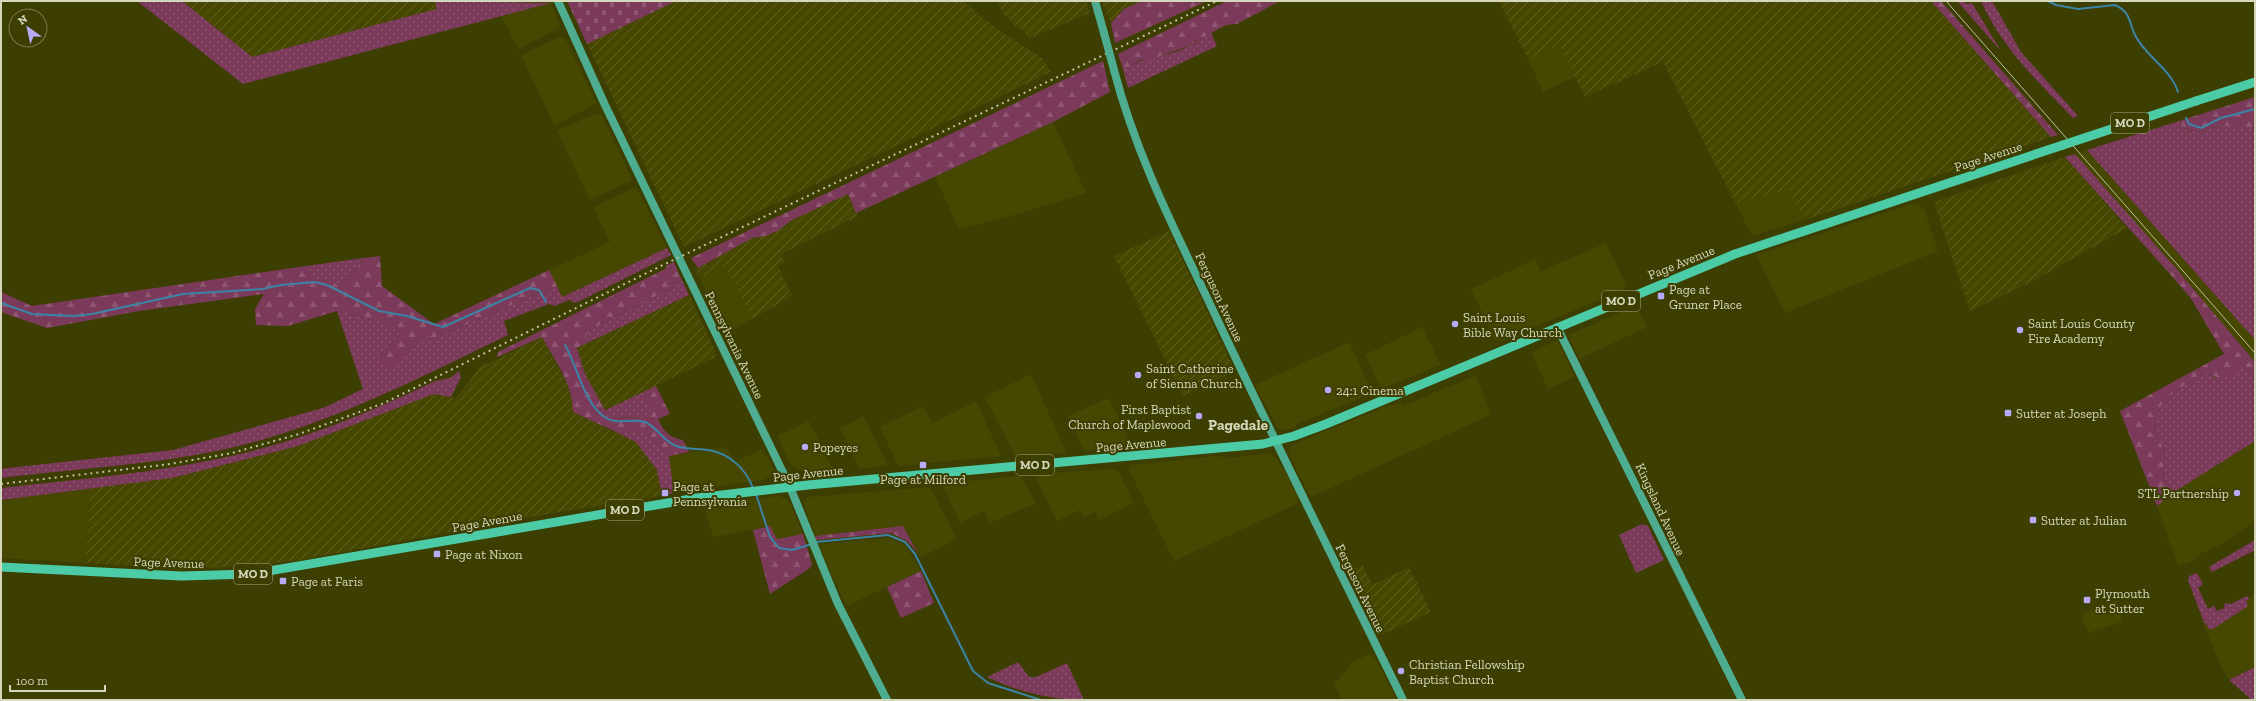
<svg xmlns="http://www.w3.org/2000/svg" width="2256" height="701" font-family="'Zilla Slab',serif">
	<defs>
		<pattern id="industrial-furrows" width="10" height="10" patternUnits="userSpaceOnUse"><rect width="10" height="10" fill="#464700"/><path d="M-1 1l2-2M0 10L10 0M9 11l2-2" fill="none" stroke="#606123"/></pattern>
		<pattern id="grass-dots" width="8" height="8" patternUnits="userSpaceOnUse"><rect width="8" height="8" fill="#7c3a5b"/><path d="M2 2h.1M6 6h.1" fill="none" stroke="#8e5671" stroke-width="1.8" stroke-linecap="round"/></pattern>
		<pattern id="forest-firs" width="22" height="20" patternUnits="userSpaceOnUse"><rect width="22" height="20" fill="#7c3a5b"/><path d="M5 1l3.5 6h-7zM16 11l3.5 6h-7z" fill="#8e5671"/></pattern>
		<pattern id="cemetery-stones" width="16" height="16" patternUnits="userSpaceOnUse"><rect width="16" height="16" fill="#7c3a5b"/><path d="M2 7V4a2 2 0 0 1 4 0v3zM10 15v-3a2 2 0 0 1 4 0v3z" fill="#8e5671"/></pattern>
	</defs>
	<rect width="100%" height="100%" fill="#3d3e02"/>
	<g fill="#464700">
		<polygon points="551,3 560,25 558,29 518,49 501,15"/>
		<polygon points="561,36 565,38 596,102 593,106 554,125 521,55"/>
		<polygon points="1559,45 1575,77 1543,92 1528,59"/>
		<polygon points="598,113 602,115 631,178 631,181 590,200 557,131"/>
		<polygon points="1053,122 1086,193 1018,214 959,229 935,177"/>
		<polygon points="2087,150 2255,340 2255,362 2075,154"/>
		<polygon points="634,188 638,190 667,248 562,297 549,270 610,242 593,207"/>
		<polygon points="1788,189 1805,220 1752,236 1735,203"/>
		<polygon points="1911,204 1917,204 1924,209 1938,251 1785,313 1756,255"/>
		<polygon points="1606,243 1626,284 1623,290 1501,341 1495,340 1471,289 1535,259 1541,271"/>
		<polygon points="724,266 730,279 733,278 752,319 728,332 724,330 699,278"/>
		<polygon points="1633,307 1636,307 1647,327 1579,359 1568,335"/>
		<polygon points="1422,327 1441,365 1381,389 1365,355"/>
		<polygon points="1555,341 1558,341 1575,377 1548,389 1531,352"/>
		<polygon points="1349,342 1373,393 1297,424 1295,427 1284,430 1278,429 1255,385"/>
		<polygon points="1031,374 1067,453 1015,456 985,397"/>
		<polygon points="1476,375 1491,415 1313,496 1309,494 1289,455 1289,450 1292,445 1380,409 1381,407 1401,403 1403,406"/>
		<polygon points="1109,398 1130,443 1129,446 1084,451 1068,416"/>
		<polygon points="976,401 1001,456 899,466 897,464 880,427 923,406 932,423"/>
		<polygon points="863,416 887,464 886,466 860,469 840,428"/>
		<polygon points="809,421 834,471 805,472 793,467 789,461 777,436"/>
		<polygon points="2255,441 2255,521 2222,544 2200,554 2192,561 2178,566 2157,506 2171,494"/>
		<polygon points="726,447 735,462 763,449 773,468 772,476 762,480 674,493 669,456"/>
		<polygon points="1269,453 1275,457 1283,467 1299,499 1297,504 1174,561 1129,470 1130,465 1216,456 1230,458"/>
		<polygon points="1115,469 1119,472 1134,503 1099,520 1095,512 1083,517 1080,510 1057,521 1036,479 1038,474"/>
		<polygon points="1021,476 1036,503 990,523 984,511 960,523 943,487 945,483"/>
		<polygon points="930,487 957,539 920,557 903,526 815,536 803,502 807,497"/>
		<polygon points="91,488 85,563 1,558 1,500"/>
		<polygon points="779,496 789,501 803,534 777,539 770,526 713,537 705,509 708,504"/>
		<polygon points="888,538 906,546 921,571 846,606 818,544"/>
		<polygon points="2255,595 2255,667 2229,680 2221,667 2202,620"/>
		<polygon points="2116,600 2123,621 2088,633 2082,617 2083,613"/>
		<polygon points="1368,654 1375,658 1397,700 1342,700 1334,684 1353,662"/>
	</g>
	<g fill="url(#industrial-furrows)">
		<polygon points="182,1 435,1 438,9 252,57"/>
		<polygon points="676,1 963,1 999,30 1043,59 1051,72 684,247 587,44"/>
		<polygon points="997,1 1086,1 1090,13 1030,38 1004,15"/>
		<polygon points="1101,1 1142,1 1124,9 1111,23"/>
		<polygon points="1499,1 1931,1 2051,137 1805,220 1788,190 1735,203 1663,62 1585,97 1559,45 1528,59"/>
		<polygon points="2065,157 2127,228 2039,278 1970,311 1935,206 1936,201"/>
		<polygon points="848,194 858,216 781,254 785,262 778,266 792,296 752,319 733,278 730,279 724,266 699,278 695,270 752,238 766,236 777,231 792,220"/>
		<polygon points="1169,231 1235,371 1183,396 1114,256"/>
		<polygon points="689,295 714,348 716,357 604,411 585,374 577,348"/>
		<polygon points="542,337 568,385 573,397 573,412 636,442 657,470 662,496 547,514 300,560 257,565 188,569 85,563 91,488 172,478 298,446 434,394 456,398 480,367"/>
		<polygon points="1363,565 1372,585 1409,567 1431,612 1381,635 1378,635 1347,572"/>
	</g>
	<g fill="url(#grass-dots)">
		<polygon points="137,1 182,1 252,57 437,9 435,1 551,3 243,84"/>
		<polygon points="1957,1 1964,1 1966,4 1972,3 2001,51"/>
		<path d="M1981,1H1992L2021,52L2078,116L2073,118C2038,82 2002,48 1981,1Z"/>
		<path d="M1211,33L1217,46L1128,88L1123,69C1139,60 1154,58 1172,53C1186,49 1199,40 1211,33Z"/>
		<path d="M2179,121C2183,125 2186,133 2193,133C2202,134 2212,127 2221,126C2233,124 2243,131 2255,127V340L2087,150Z"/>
		<polygon points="2075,154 2174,266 2169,273 2065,157"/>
		<path d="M667,248L671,255L576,303L569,300L555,306L549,304L504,321L508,335C419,378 331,424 234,447C158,465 79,468 1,478V469L8,468L173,450L323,408L363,389L337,311L387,323L400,335L379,356L395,365L409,349L557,286L562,297Z"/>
		<polygon points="363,258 352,275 338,285 318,279 306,266"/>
		<polygon points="680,276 689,295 587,343 585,338 591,329 672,288"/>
		<path d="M2244,365L2255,378V441L2171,494C2157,475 2168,469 2164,451C2162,444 2157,438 2156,431C2150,400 2184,386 2206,373L2216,378Z"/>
		<path d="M459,371L461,377L451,397L434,394L298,446L172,478L1,500V488C90,478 180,471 267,447C325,431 381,407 435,381L450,378Z"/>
		<polygon points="643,392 652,413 650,418 609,417 604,411"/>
		<polygon points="646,432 669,456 674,493 662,496 657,470 636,442 618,433"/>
		<polygon points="1642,524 1648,526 1664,560 1636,573 1619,535"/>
		<polygon points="2255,540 2255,550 2212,572 2209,567"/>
		<polygon points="2197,573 2203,584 2198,588 2208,609 2214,606 2217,611 2224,608 2225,603 2231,604 2247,596 2249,599 2246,601 2248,606 2213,629 2209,629 2204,620 2206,628 2188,580 2189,576"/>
		<path d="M1018,662L1029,677H1036L1067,663L1084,700C1052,700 1017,692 987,677Z"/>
		<polygon points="2255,667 2255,700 2252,700 2229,680"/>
	</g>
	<g fill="url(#forest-firs)">
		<polygon points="1142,1 1207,1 1115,43 1111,23 1124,9"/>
		<polygon points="1227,1 1280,1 1237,24 1226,25 1186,47 1146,61 1141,60 1123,69 1118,54"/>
		<polygon points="1931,1 1941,1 2058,135 2051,137"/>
		<polygon points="1103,61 1110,92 1053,122 856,213 848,194 792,220 777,231 766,236 752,238 698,268 691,258"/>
		<path d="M2255,97V127C2243,131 2233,124 2221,126C2212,127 2202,134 2193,133C2186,132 2183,125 2179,121Z"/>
		<polygon points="380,256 382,286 434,324 549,270 557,286 409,349 396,365 383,367 379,356 400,335 387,323 337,311 288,326 256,325 255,309 264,294 139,311 47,328 1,312 1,292 32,306 306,266 318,279 338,285 352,275 363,258"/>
		<path d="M674,262L680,276L672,288L591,329L585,338L587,343L577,348L585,374L609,417L650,418L652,413L643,392L656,386L670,414L658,419C663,431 670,438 683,440L689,452L669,456L646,432L618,433L573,412C573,384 555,361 542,337L497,357L498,352L665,269L667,265Z"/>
		<path d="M2174,266L2255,362V378L2244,365C2230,377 2224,382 2206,373C2184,386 2150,400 2156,431C2157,438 2162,444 2164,451C2168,469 2157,475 2171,494L2157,506L2120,411L2224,354L2190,297L2169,273Z"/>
		<polygon points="770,526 777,539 803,534 812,564 810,568 770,594 753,530"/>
		<polygon points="903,526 918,553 907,541 891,533 816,540 815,536"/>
		<polygon points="921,571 934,603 901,618 887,587"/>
	</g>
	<polygon fill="url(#cemetery-stones)" points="567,1 676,1 587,44"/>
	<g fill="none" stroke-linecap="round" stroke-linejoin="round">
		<g stroke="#3b84a5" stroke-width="2">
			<path d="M2048,1L2056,5L2078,9L2115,5C2131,12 2129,23 2135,35C2145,56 2171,69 2178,92"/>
			<polyline points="2186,118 2189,124 2201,128 2221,118 2255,109"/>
			<polyline points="1,303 32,314 73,316 92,314 183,294 262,289 281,285 315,282 327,285 379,311 407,316 443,327 530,288 539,290 546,302"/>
			<path d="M565,345C577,365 584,405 606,418C618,425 632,418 645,422C657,427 663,441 676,446C687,450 698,448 709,450C730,454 746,469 753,488"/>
			<polyline points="756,494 770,537 779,548 792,550 812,544"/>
			<polyline points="816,542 888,535 905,542 915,554 973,671 988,683 1041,700"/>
		</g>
		<g stroke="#4ead90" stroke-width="8">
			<polyline points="558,1 605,105 790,487 838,604 887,700"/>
			<polyline points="1095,1 1104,33"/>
			<path d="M1114,70C1137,159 1179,238 1218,321C1278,448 1341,574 1403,700"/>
			<polyline points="1557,327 1742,700"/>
		</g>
		<g stroke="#4bcca7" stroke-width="9">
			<polyline points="2196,101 2255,82"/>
			<polyline points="1,567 181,576 251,574 697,498 808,485 1263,444 1294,436 1326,424 1735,254 2063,145"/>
		</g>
		<polyline stroke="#bfc1a1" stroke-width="1" points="1946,1 2255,353"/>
		<polyline stroke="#bfc1a1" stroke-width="2" stroke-dasharray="2 4" stroke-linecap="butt" points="1,484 170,464 232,453 299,434 384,403 665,264 1217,1"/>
		<polyline stroke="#4ead90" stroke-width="8" points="1104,33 1114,70"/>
		<polyline stroke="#4bcca7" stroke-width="9" points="2063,145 2196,101"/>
	</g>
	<g fill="#b7abf8" stroke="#3d3e02" stroke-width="1.5">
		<rect x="1657" y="292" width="8" height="8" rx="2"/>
		<circle cx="1455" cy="324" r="4"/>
		<circle cx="2020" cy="330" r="4"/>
		<circle cx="1138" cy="375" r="4"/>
		<circle cx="1328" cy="390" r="4"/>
		<rect x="2004" y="409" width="8" height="8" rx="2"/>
		<circle cx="1199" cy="416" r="4"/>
		<circle cx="805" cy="447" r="4"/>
		<rect x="919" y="461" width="8" height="8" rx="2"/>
		<rect x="661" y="489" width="8" height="8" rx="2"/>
		<circle cx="2237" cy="493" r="4"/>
		<rect x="2029" y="516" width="8" height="8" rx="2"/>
		<rect x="433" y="550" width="8" height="8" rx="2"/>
		<rect x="279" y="577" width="8" height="8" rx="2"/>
		<rect x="2083" y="596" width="8" height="8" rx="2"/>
		<circle cx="1401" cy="671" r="4"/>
	</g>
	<g text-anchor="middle" stroke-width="4" stroke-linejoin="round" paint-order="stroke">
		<g fill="#3d3e02" stroke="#a7a984" stroke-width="1">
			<rect x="2111" y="113" width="38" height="20" rx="3"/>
			<rect x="1602" y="291" width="38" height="20" rx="3"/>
			<rect x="1016" y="455" width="38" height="20" rx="3"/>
			<rect x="606" y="500" width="38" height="20" rx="3"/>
			<rect x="234" y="564" width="38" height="20" rx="3"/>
		</g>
		<g font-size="12" font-weight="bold" fill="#d5d7bb">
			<text x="2130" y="127">MO D</text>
			<text x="1621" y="305">MO D</text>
			<text x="1035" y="469">MO D</text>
			<text x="625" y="514">MO D</text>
			<text x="253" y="578">MO D</text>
		</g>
		<g font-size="13" fill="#d5d7bb" stroke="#3d3e02">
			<text transform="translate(1988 156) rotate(-18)" y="5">Page Avenue</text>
			<text transform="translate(1681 262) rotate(-22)" y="5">Page Avenue</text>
			<text transform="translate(1220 297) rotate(65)" y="5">Ferguson Avenue</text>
			<text transform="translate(735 345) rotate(64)" y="5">Pennsylvania Avenue</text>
			<text transform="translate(1131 444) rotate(-5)" y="5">Page Avenue</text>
			<text transform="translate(808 473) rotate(-6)" y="5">Page Avenue</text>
			<text transform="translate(1661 509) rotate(65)" y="5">Kingsland Avenue</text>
			<text transform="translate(487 521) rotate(-10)" y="5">Page Avenue</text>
			<text transform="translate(169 562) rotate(2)" y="5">Page Avenue</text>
			<text transform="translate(1361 588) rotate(64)" y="5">Ferguson Avenue</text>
		</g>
		<g font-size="13" fill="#d5d7bb" stroke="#3d3e02" text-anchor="start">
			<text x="1669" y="294">Page at<tspan x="1669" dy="15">Gruner Place</tspan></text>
			<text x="1463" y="322">Saint Louis<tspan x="1463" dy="15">Bible Way Church</tspan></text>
			<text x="2028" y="328">Saint Louis County<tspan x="2028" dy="15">Fire Academy</tspan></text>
			<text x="1146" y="373">Saint Catherine<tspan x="1146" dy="15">of Sienna Church</tspan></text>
			<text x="1336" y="395">24:1 Cinema</text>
			<text x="1191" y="414" text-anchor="end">First Baptist<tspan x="1191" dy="15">Church of Maplewood</tspan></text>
			<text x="2016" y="418">Sutter at Joseph</text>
			<text x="813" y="452">Popeyes</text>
			<text x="923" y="484" text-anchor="middle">Page at Milford</text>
			<text x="673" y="491">Page at<tspan x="673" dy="15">Pennsylvania</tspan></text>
			<text x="2229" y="498" text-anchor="end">STL Partnership</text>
			<text x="2041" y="525">Sutter at Julian</text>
			<text x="445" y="559">Page at Nixon</text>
			<text x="291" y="586">Page at Faris</text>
			<text x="2095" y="598">Plymouth<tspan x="2095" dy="15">at Sutter</tspan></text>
			<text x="1409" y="669">Christian Fellowship<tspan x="1409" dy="15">Baptist Church</tspan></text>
		</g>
		<g font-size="15" font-weight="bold" fill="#d5d7bb" stroke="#3d3e02">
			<text x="1238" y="430">Pagedale</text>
		</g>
	</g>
	<rect width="2256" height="701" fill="none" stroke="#d5d7bb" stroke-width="4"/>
	<g transform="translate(28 28) rotate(327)"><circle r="19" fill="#3d3e02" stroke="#7a7b4c"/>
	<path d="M0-3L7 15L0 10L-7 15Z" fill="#b7abf8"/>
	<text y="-6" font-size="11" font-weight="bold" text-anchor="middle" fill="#d5d7bb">N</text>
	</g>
	<path d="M10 685v6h95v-6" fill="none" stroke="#d5d7bb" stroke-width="2"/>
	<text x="16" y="685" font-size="12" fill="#d5d7bb" stroke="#3d3e02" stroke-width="3" paint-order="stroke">100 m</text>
</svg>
